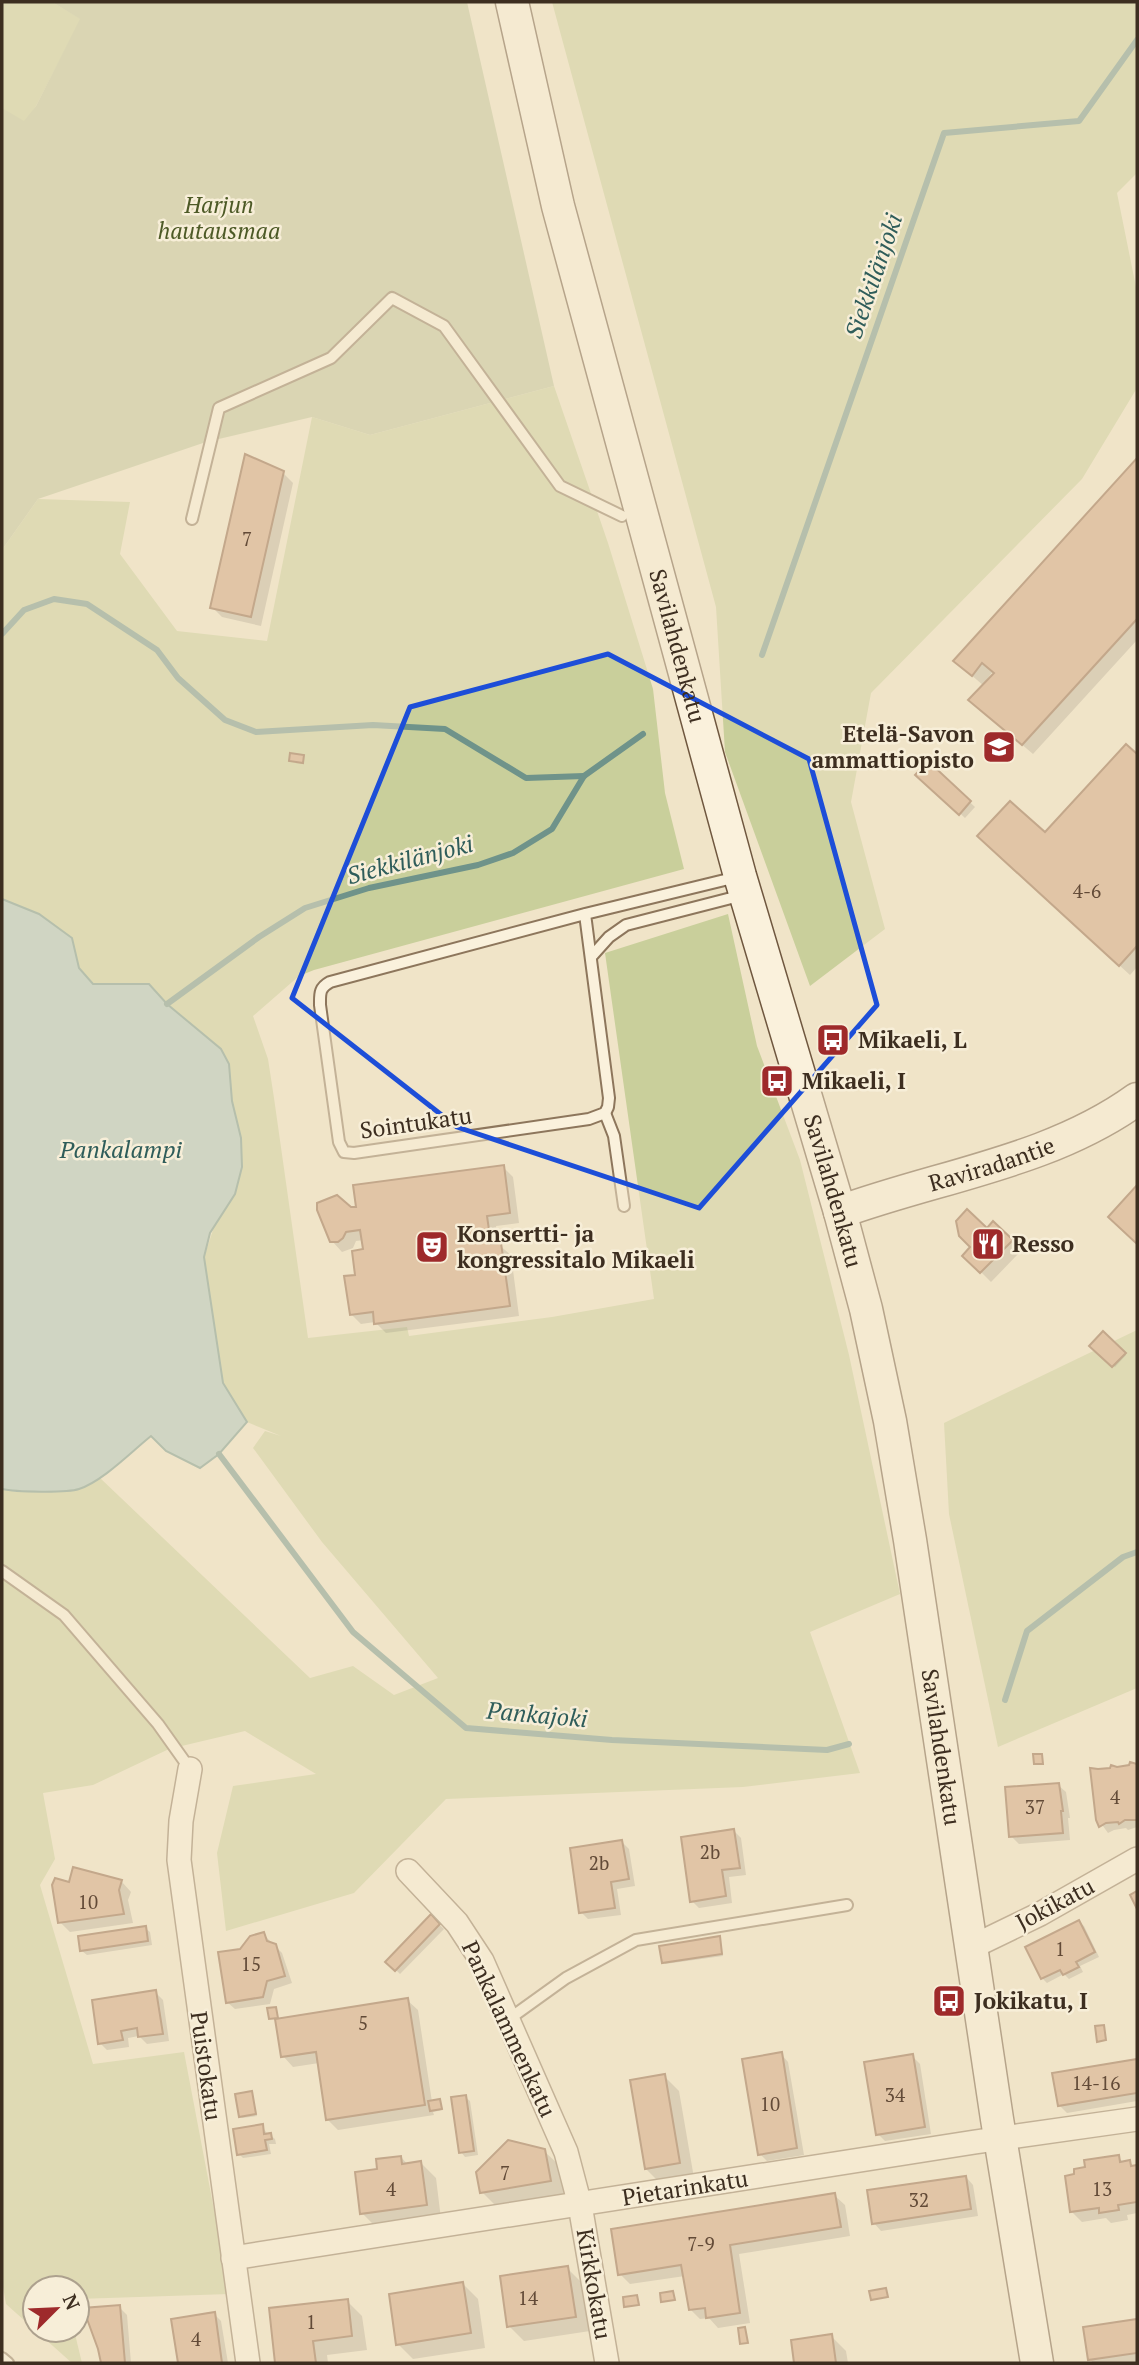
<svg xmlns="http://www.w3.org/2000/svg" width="1139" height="2365" font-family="'PT Serif',serif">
	<rect width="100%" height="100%" fill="#f0e4c8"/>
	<g fill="#c9cf9b">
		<polygon points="2,2 52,2 81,19 36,106 25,123 2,109"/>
		<polygon points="552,2 1137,2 1137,173 1117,193 1137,292 1137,388 1082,479 871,693 851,802 885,929 810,986 725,752 716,607"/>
		<polygon points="554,386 608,543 653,689 665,793 684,869 314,970 299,976 253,1016 268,1059 274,1098 308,1338 407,1327 409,1336 552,1317 654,1299 605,953 728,914 757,1046 800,1160 849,1355 900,1594 810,1632 860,1773 743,1787 446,1799 354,1893 226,1931 217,1853 233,1786 316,1774 245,1731 169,1749 93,1785 43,1793 55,1859 40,1885 93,2064 184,2052 230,2294 77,2299 77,2288 35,2288 35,2330 6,2304 2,2281 2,1489 18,1492 78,1489 99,1477 310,1678 353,1666 394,1695 438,1678 322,1542 253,1448 265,1431 281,1436 247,1422 223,1383 204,1257 214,1227 235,1194 241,1138 232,1101 229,1064 222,1049 167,1004 149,984 93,984 79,968 71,938 39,914 2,899 2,550 38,499 130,502 120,554 177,631 267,641 312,417 370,435"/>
		<polygon points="1137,1330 1137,1688 998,1747 949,1514 944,1423"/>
		<polygon points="35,2330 74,2330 82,2363 72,2363"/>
	</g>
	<polygon fill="#bfc49a" points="52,2 467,2 554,386 370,435 312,417 206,442 38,499 2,550 2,108 24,121 36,106 80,19"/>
	<path fill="#a9c4bc" stroke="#6f938a" stroke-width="2" d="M2,899L39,914L72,938L79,968L93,984H149L167,1004L221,1049L229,1064L232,1101L241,1138L242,1167L235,1194L210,1233L204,1257L223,1383L247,1422L219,1454L200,1468L166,1451L151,1436C131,1452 103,1481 79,1489C67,1493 15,1492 2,1489Z"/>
	<g fill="#0003" fill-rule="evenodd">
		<path d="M1137,461V640L1033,754L980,709L984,686L955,661ZM993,671L996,674L986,684L985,682Z"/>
		<polygon points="283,473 293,483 261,626 222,617 212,607"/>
		<polygon points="1126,746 1137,756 1137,967 1130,975 989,846 1045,835"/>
		<polygon points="928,764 975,807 965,818 918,774"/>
		<polygon points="503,1167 513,1177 519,1223 496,1226 499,1245 511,1255 519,1316 386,1333 375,1322 361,1324 351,1314 357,1277 365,1251 364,1240 356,1241 353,1248 342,1252 332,1241 352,1209"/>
		<polygon points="993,1224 1021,1251 991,1282 965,1256"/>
		<polygon points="1103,1334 1126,1355 1115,1367 1092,1346"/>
		<polygon points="1131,1764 1137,1765 1137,1827 1128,1830 1126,1828 1114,1830 1108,1833 1098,1819 1117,1769 1130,1767"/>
		<polygon points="1058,1785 1066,1792 1070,1818 1068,1818 1070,1840 1019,1844 1011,1836"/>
		<polygon points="733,1830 741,1838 746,1875 729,1877 732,1903 699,1908 692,1901"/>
		<polygon points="622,1842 629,1849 635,1886 617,1889 621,1915 588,1919 581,1912"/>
		<polygon points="74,1869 122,1882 131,1892 128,1900 133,1923 70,1932 60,1922"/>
		<polygon points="431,1917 444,1929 400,1974 388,1962"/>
		<polygon points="1079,1922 1084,1926 1099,1957 1080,1966 1083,1972 1069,1979 1064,1974 1047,1983 1042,1978"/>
		<polygon points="145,1928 150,1932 152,1945 87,1955 82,1951"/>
		<polygon points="263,1934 282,1953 292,1983 274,1989 270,2004 235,2009 227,2002 241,1950"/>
		<polygon points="719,1938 723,1956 665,1964 664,1962"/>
		<polygon points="155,1992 163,2000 169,2041 147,2044 139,2036 128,2038 129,2047 107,2050 100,2043"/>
		<polygon points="407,2000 418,2010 432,2102 440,2101 443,2110 433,2112 434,2115 338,2130 328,2120 319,2063 293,2067 283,2056 277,2019 270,2018 275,2009 279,2020"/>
		<polygon points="781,2054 788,2062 804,2155 767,2161 760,2154"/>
		<polygon points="912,2056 920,2064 931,2134 885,2141 878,2134"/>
		<polygon points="1137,2060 1137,2101 1067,2113 1059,2105 1054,2074"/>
		<polygon points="664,2076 679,2091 694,2178 661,2184 646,2169"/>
		<polygon points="251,2093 257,2116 242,2118 240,2116"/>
		<polygon points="465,2097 470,2101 478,2155 465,2157 461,2152"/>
		<polygon points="262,2126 268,2135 270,2135 275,2139 276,2144 269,2144 271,2154 243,2158 239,2154"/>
		<polygon points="544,2151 560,2166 565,2196 497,2207 482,2192"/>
		<polygon points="401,2157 408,2165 421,2163 436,2178 441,2219 377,2228 362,2213 379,2171"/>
		<polygon points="1118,2157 1124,2163 1130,2162 1134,2167 1137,2166 1137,2213 1127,2215 1128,2220 1111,2223 1106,2218 1082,2222 1072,2212"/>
		<polygon points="966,2177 973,2185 978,2216 881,2231 874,2223"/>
		<polygon points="834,2195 845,2205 850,2236 739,2254 750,2323 718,2328 709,2318 700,2319 690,2309 685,2276 630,2284 620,2274"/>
		<polygon points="567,2268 582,2283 590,2331 524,2341 509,2326"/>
		<polygon points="463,2284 478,2299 485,2348 413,2359 398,2344"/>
		<polygon points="347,2301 362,2316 367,2350 327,2355 328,2363 277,2363 271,2310"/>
		<polygon points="119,2307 127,2315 131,2363 102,2363 100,2348"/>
		<polygon points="214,2314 221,2321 228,2363 180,2363 173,2320"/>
		<polygon points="1137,2321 1137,2363 1093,2363 1090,2359 1085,2329"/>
		<polygon points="831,2336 846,2351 848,2363 796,2363 793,2342"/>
	</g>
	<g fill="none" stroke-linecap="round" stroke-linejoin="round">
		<g stroke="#6f938a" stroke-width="6">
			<polyline points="2,634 24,610 54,599 87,604 157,650 178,678 225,720 256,732 373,725 445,729 526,778 584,776"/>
			<polyline points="762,655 944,133 1079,121 1137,40"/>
			<polyline points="167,1004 259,937 305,908 369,888 478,865 513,853 552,829 584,776 643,734"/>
			<polyline points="219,1454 353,1632 466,1728 612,1740 827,1750 849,1744"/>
			<polyline points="1005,1700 1027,1631 1123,1557 1137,1552"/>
		</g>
	</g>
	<g fill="#cf9f7d" stroke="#8d5f41" stroke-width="2">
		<polygon points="245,454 284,471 251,617 210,608"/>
		<polygon points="1137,458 1137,619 1022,745 968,700 994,673 982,663 972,676 953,661"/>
		<polygon points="1126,744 1137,754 1137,946 1119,966 977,836 1010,801 1045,832"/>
		<polygon points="290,753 304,755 303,763 289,761"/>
		<polygon points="928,761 971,801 959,815 915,775"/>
		<polygon points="504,1165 510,1213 487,1216 491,1244 501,1243 510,1306 374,1324 373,1312 350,1315 344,1276 355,1275 352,1251 363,1249 360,1230 346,1232 343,1238 338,1242 330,1242 317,1210 317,1203 337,1195 351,1207 356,1207 353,1185"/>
		<polygon points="1137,1185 1137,1244 1108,1217"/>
		<polygon points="967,1209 987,1228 993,1221 1013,1240 980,1273 962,1256 970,1247 959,1236 956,1221"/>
		<polygon points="1103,1331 1126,1353 1112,1367 1089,1346"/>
		<polygon points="1033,1754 1042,1754 1043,1764 1034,1764"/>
		<polygon points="1130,1762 1137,1764 1137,1820 1125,1820 1119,1824 1118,1822 1106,1823 1099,1827 1096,1820 1090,1768 1098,1769 1110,1768 1111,1765 1117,1767 1129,1765"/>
		<polygon points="1059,1783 1063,1811 1061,1811 1063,1833 1009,1837 1005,1787"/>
		<polygon points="734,1829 740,1868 722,1870 726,1896 690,1902 681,1837"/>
		<polygon points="622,1840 629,1879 611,1882 615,1908 579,1913 570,1848"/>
		<polygon points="73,1867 122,1880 119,1890 124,1914 58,1923 52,1885 55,1878 69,1882"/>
		<polygon points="1137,1891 1137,1909 1130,1895"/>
		<polygon points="431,1914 440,1924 395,1971 385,1962"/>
		<polygon points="1079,1920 1095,1952 1076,1962 1079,1967 1063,1975 1060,1970 1041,1979 1025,1947"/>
		<polygon points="146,1926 148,1941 80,1951 78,1936"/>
		<polygon points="264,1932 267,1941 276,1944 285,1976 267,1981 263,1997 226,2003 218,1952 240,1949 250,1936"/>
		<polygon points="720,1936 722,1954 662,1963 659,1946"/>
		<polygon points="156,1990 163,2034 138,2037 137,2028 121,2031 123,2040 98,2044 92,2000"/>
		<polygon points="408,1998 425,2105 326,2120 316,2052 281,2057 275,2019"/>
		<polygon points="276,2007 278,2018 269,2019 267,2008"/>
		<polygon points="1104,2025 1106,2040 1097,2042 1095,2026"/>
		<polygon points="782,2052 797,2148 758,2155 742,2059"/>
		<polygon points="913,2054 925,2127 876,2135 864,2062"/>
		<polygon points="1137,2059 1137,2093 1058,2106 1052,2073"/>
		<polygon points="665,2074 680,2163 645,2169 630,2080"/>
		<polygon points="252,2091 256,2114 239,2117 235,2094"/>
		<polygon points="466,2095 474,2151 459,2153 451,2097"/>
		<polygon points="440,2099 442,2109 430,2111 428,2101"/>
		<polygon points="263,2124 264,2134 271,2133 272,2139 265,2140 267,2150 237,2155 233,2129"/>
		<polygon points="508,2140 545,2149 551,2181 480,2193 476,2172"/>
		<polygon points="1119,2155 1120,2162 1130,2160 1131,2166 1137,2165 1137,2202 1118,2205 1119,2210 1099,2213 1099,2208 1070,2212 1065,2176 1074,2174 1074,2169 1085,2167 1084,2160"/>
		<polygon points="401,2156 402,2164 421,2161 427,2205 360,2214 355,2172 377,2169 376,2159"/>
		<polygon points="966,2176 971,2209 872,2224 867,2190"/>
		<polygon points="835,2193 841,2227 730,2245 740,2313 706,2318 705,2308 689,2310 681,2265 618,2275 611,2229"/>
		<polygon points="568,2266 576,2317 507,2327 500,2276"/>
		<polygon points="463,2282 471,2333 396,2345 389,2294"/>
		<polygon points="886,2288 888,2297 871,2300 869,2291"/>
		<polygon points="673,2291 675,2300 661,2302 660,2293"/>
		<polygon points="637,2295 639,2305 624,2307 623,2297"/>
		<polygon points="348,2299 352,2336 313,2341 316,2363 275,2363 269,2308"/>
		<polygon points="120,2305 125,2363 101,2363 98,2349 83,2308"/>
		<polygon points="215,2312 222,2363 178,2363 171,2319"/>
		<polygon points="1137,2319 1137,2353 1088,2360 1083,2327"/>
		<polygon points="745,2327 748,2343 740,2344 738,2328"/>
		<polygon points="832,2334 836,2363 794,2363 791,2340"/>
	</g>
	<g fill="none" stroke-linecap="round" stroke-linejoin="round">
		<defs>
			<g id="lane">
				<polyline points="192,519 219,408 331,358 392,298 444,326 560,486 622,516"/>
				<path d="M585,914L609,1098L608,1107L605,1113L589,1119L354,1153L344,1152L339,1142L320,1005C320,994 319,988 330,982L585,914L737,877"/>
				<polyline points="591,957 609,937 626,925 743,895"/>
				<polyline points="605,1113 614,1136 624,1206"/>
				<polyline points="2,1571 64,1615 158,1724 190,1769"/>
				<polyline points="509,2019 566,1978 636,1940 847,1905"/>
				<polyline points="2,2358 8,2363"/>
			</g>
			<g id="street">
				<polyline points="190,1769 181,1821 179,1860 248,2363"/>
				<polyline points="408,1871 457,1923 482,1961 566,2152 580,2205 607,2363"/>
				<polyline points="972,1947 1040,1914 1137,1859"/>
				<polyline points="233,2258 975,2142 1137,2119"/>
			</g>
			<g id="secondary">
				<path id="s1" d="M512,2L558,206L740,876L840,1212L866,1309L890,1421L910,1540L997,2119L1037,2363"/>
				<path id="s2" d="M840,1212C938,1176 1050,1162 1137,1099"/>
			</g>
		</defs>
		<use href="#lane" stroke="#8d765c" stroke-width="14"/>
		<use href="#street" stroke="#8d765c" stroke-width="26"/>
		<use href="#secondary" stroke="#6f573f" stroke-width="35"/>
		<use href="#lane" stroke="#faf1dc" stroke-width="10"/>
		<use href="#street" stroke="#faf1dc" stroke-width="23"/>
		<use href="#secondary" stroke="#faf1dc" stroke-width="32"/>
	</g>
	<path d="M0 0H1139V2365H0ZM608,654L809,759L877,1005L699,1208L457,1127L292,998L410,707Z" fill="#f0e4c8" fill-opacity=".55" fill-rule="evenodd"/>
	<path fill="none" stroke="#1d4ed8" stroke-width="5" stroke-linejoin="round" d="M608,654L809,759L877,1005L699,1208L457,1127L292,998L410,707Z"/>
	<defs>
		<symbol id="school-square" viewBox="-11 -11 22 22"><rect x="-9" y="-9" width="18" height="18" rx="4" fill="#9e2a2b" stroke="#f7eed8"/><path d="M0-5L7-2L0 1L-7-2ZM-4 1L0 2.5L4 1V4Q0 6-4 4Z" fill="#fff"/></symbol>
		<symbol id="bus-square" viewBox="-11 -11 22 22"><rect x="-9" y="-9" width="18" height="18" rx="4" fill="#9e2a2b" stroke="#f7eed8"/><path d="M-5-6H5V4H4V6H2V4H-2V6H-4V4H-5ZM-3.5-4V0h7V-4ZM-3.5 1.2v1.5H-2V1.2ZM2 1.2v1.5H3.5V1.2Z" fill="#fff"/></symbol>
		<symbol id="restaurant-square" viewBox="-11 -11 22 22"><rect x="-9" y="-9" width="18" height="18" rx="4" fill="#9e2a2b" stroke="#f7eed8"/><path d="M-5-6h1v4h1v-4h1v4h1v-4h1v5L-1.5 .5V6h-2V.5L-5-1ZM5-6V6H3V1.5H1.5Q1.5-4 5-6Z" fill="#fff"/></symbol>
		<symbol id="theatre-square" viewBox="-11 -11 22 22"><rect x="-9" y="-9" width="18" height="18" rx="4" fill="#9e2a2b" stroke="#f7eed8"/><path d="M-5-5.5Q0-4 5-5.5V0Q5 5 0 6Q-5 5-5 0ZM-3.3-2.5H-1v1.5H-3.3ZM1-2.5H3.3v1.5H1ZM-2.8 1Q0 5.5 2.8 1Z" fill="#fff"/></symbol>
	</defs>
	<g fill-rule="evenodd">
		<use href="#school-square" x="980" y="728" width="38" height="38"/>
		<use href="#bus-square" x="814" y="1021" width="38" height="38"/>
		<use href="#bus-square" x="758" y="1062" width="38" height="38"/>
		<use href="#restaurant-square" x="969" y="1225" width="38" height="38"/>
		<use href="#theatre-square" x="413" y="1228" width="38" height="38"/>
		<use href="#bus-square" x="930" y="1982" width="38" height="38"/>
	</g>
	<g text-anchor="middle" stroke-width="5" stroke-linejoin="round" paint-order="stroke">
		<g font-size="19" fill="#624a37">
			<text x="247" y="546">7</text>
			<text x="1087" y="898">4-6</text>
			<text x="1115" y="1804">4</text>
			<text x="1035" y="1814">37</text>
			<text x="710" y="1859">2b</text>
			<text x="599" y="1870">2b</text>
			<text x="88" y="1909">10</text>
			<text x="1060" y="1956">1</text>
			<text x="251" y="1971">15</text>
			<text x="363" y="2030">5</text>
			<text x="1096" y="2090">14-16</text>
			<text x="895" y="2102">34</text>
			<text x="770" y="2111">10</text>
			<text x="505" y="2180">7</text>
			<text x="391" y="2196">4</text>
			<text x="1102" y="2196">13</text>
			<text x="919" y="2207">32</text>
			<text x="701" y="2251">7-9</text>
			<text x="528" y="2305">14</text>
			<text x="311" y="2329">1</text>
			<text x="196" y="2346">4</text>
		</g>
		<g font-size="23" font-style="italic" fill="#4d5a26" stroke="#f7eed8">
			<text x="219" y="213">Harjun<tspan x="219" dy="26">hautausmaa</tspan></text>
		</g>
		<g font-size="23" fill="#3d2e20" stroke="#f7eed8">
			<text dy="8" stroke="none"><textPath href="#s1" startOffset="665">Savilahdenkatu</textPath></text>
			<text transform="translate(416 1123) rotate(-8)" y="8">Sointukatu</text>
			<text dy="8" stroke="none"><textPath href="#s2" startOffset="159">Raviradantie</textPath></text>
			<text dy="8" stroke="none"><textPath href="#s1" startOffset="1232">Savilahdenkatu</textPath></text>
			<text dy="8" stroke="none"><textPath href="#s1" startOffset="1799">Savilahdenkatu</textPath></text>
			<text transform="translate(1055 1904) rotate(-28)" y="8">Jokikatu</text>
			<text transform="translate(509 2029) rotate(65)" y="8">Pankalammenkatu</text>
			<text transform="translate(206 2066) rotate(82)" y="8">Puistokatu</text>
			<text transform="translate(685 2188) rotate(-9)" y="8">Pietarinkatu</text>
			<text transform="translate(594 2284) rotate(80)" y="8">Kirkkokatu</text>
		</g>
		<g font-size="23" font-weight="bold" fill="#3d2e20" stroke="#f7eed8" text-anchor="start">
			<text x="974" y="742" text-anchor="end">Etelä-Savon<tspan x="974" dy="26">ammattiopisto</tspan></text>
			<text x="858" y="1048">Mikaeli, L</text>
			<text x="802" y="1089">Mikaeli, I</text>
			<text x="457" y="1242">Konsertti- ja<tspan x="457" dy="26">kongressitalo Mikaeli</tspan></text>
			<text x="1012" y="1252">Resso</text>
			<text x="974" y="2009">Jokikatu, I</text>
		</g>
		<g font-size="24" font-style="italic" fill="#2f5d5a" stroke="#f7eed8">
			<text transform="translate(874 276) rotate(-71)" y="8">Siekkilänjoki</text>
			<text transform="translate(410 860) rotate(-15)" y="8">Siekkilänjoki</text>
			<text x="121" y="1158">Pankalampi</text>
			<text transform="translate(537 1715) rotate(5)" y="8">Pankajoki</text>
		</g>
	</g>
	<rect width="1139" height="2365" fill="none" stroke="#3d2e20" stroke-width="7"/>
	<g transform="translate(56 2309) rotate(66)"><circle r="33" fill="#f7eed8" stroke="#ada18e" stroke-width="2"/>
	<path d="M0-5L12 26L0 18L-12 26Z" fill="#9e2a2b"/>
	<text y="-10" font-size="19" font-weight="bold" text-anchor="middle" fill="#3d2e20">N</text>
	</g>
</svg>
